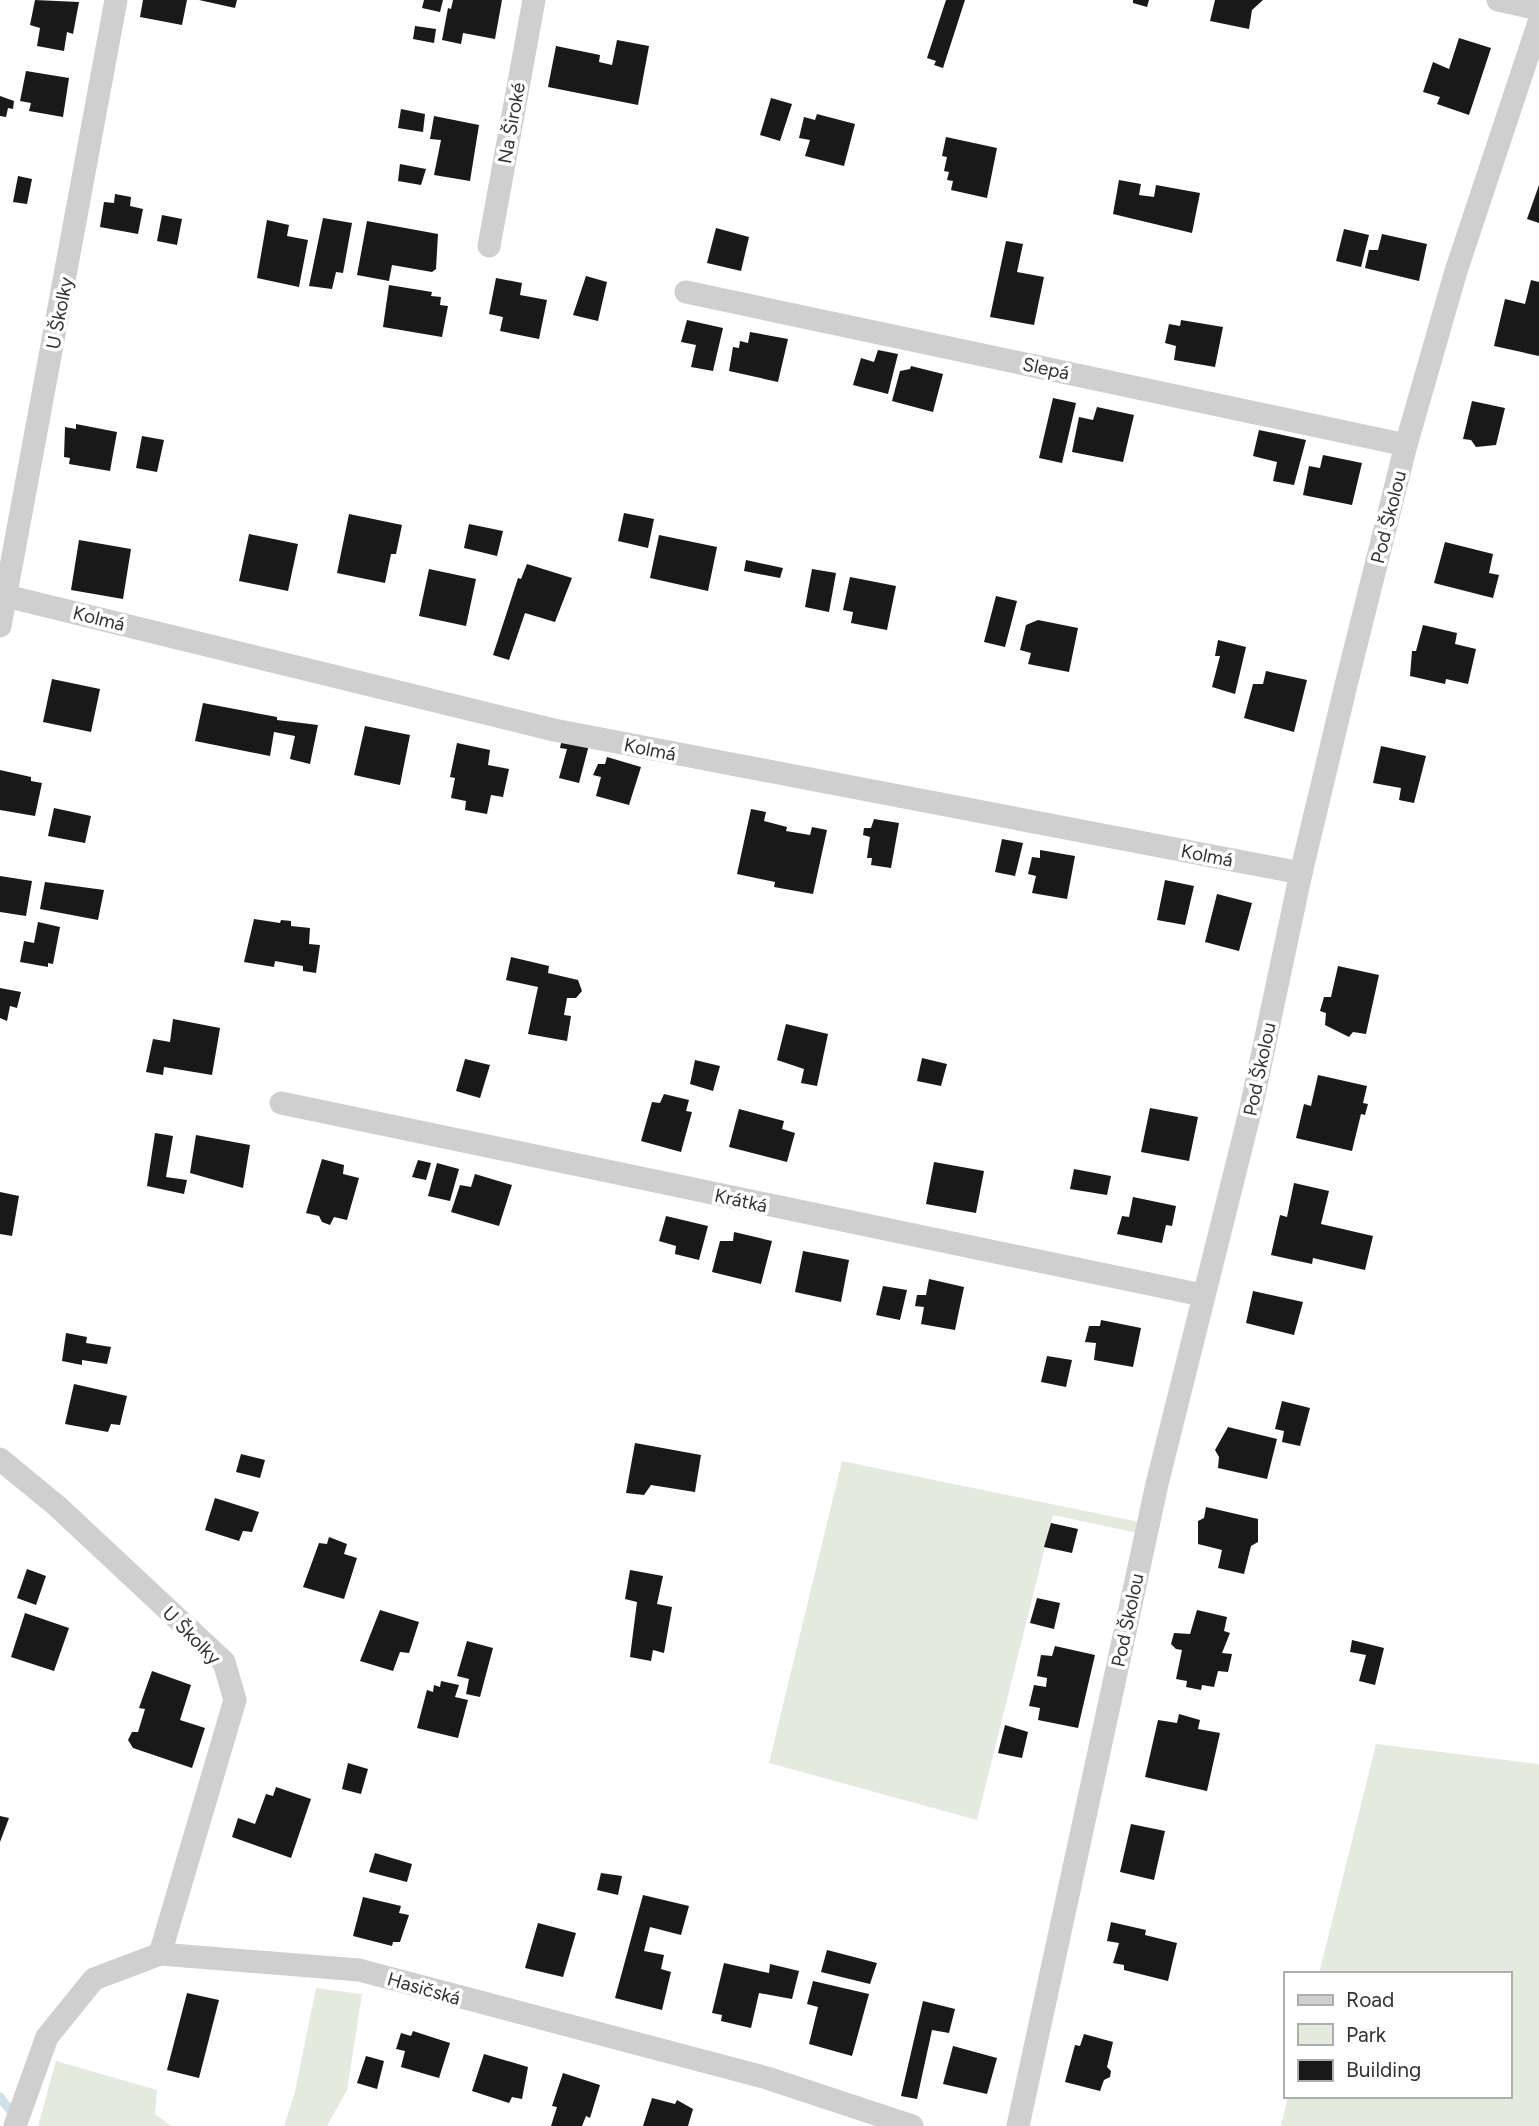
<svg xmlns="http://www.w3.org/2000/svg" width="1539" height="2126" font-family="Figtree,sans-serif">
	<rect width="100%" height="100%" fill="#fff"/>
	<g fill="#e4eade">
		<polygon points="842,1461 1139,1522 1137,1533 1053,1515 977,1820 769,1763"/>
		<polygon points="1376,1744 1539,1764 1539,2126 1281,2126 1288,2096 1509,2096 1509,1974 1319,1974"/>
		<polygon points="316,1988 362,1994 347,2090 327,2126 284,2126 295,2092"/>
		<polygon points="56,2061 157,2090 155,2114 171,2126 38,2126"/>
	</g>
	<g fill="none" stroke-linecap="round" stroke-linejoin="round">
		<polyline stroke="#d0e0eb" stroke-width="9" points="0,2097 10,2110"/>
	</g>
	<g fill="#191919">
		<polygon points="35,0 79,2 73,34 67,32 64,51 37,46 40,28 30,25"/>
		<polygon points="143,0 187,0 182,25 140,17"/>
		<polygon points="199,0 237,0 235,8"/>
		<polygon points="424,0 443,0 440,12 422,8"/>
		<polygon points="453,0 502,0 495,39 463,33 461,44 442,40 448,8 451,9"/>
		<polygon points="946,0 965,0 943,68 934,65 936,61 927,58"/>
		<polygon points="1133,0 1149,0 1147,7 1133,3"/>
		<polygon points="1215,0 1263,0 1252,10 1249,29 1210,21"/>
		<polygon points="415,26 436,29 434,43 413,39"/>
		<polygon points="1459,38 1491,48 1469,115 1437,104 1440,97 1423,92 1433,62 1449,69"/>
		<polygon points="617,40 649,46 638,105 548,87 556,46 600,55 599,62 612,65"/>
		<polygon points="26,71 69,78 63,117 29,111 31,103 20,101"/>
		<polygon points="0,96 14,101 13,109 8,108 6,117 0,116"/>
		<polygon points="771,98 792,104 780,141 760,135"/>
		<polygon points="401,109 425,114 423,132 398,128"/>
		<polygon points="817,114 855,124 844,166 805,156 810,140 799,138 804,117 815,120"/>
		<polygon points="434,116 479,125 470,181 434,175 441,140 430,139"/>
		<polygon points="946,137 997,148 987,198 951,190 953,181 947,180 949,172 944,171 947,157 942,156"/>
		<polygon points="400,164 426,169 421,185 398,181"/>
		<polygon points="18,176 32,179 27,204 13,202"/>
		<polygon points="1119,180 1141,184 1139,195 1154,197 1156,185 1200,193 1192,233 1113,214"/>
		<polygon points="1539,185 1539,223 1527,219"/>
		<polygon points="115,194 131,197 130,206 143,209 138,234 100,227 104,202 114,203"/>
		<polygon points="162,215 182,219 177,245 157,241"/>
		<polygon points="323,218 352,223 343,273 336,272 332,289 309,286"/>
		<polygon points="267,220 289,225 287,236 308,240 299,287 257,278"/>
		<polygon points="367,221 438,234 436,269 432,272 392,265 389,281 357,275"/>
		<polygon points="716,228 749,237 741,271 707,263"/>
		<polygon points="1344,229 1369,235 1361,267 1336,261"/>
		<polygon points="1382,234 1427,244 1419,281 1365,268 1369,250 1378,250"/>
		<polygon points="1006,241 1023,244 1017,272 1044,277 1034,325 990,317"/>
		<polygon points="586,276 607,282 598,321 573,315"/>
		<polygon points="496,278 522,283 520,295 547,300 539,339 500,331 503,317 489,314"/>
		<polygon points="1531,280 1539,282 1539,356 1494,346 1505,299 1525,304"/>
		<polygon points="389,285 432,292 431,296 441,297 440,305 448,306 442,337 383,327"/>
		<polygon points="687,320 723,328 713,371 691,367 696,345 681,342"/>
		<polygon points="1181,320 1223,327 1215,367 1174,360 1176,346 1165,343 1169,324 1180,326"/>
		<polygon points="750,332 788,339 778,382 729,371 733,347 739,348 740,341 748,343"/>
		<polygon points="878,350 898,354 888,394 853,385 861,358 874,362"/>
		<polygon points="911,366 943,374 933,412 892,401 900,371 910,369"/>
		<polygon points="1053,398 1076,403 1062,463 1039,458"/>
		<polygon points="1472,401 1505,408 1496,445 1476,447 1471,440 1463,439"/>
		<polygon points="1097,407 1134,415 1123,462 1072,452 1079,417 1093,420"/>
		<polygon points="76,424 117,432 110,471 69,464 70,458 64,457 65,427 76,429"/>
		<polygon points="1259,430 1306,440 1294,485 1273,481 1277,462 1253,456"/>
		<polygon points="142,436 164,440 157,472 136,468"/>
		<polygon points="1323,455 1362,463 1352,505 1303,495 1309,466 1320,468"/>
		<polygon points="624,513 654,519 648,548 618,541"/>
		<polygon points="349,514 402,525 396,554 391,554 385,583 337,573"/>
		<polygon points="469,524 503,531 497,556 464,548"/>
		<polygon points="249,534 298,544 288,591 239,581"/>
		<polygon points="659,535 717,547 708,591 650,578"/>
		<polygon points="79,540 131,549 123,599 71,590"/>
		<polygon points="1445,542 1493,554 1489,573 1499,575 1493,598 1434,583"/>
		<polygon points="746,560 783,568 780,578 744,571"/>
		<polygon points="527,564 572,578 555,622 525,613 509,660 493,655 518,578 521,579"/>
		<polygon points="429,569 476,579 466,626 419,616"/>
		<polygon points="812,569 836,573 829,612 805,607"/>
		<polygon points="850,577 896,586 887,630 851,623 853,612 843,610"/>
		<polygon points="996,596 1017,601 1005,647 984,642"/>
		<polygon points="1038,620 1078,628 1069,672 1028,664 1031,653 1020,650 1026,625"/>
		<polygon points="1423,625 1457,633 1455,644 1476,649 1468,684 1446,679 1445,684 1410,676 1412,651 1416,651"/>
		<polygon points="1218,640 1246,647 1235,694 1212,687 1220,656 1215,656"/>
		<polygon points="1266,671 1307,680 1294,732 1244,718 1253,684 1263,684"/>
		<polygon points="52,679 100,689 91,732 43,722"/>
		<polygon points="203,703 277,717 277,720 318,725 310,764 290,759 295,736 274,732 270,756 195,741"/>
		<polygon points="365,726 410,735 400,785 354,775"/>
		<polygon points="563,734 590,741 579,783 559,778 567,749 560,748"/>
		<polygon points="457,743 490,750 488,765 509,769 503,797 491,795 487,814 465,810 466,801 451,798 455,778 450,777"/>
		<polygon points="1381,746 1426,756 1414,803 1399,800 1401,788 1373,783"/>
		<polygon points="607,757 641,767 629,805 596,796 601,777 593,775 598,764 605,764"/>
		<polygon points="0,770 31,777 31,781 42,783 35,816 0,810"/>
		<polygon points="54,808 91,816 85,843 48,836"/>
		<polygon points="751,809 766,812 764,821 787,827 786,831 810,835 812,827 827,830 813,894 774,887 775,882 737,874"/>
		<polygon points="874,819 899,823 891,868 871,865 872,858 867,858 870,837 863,835 864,828 871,828"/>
		<polygon points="1002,839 1023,843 1015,876 995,872"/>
		<polygon points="1040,850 1075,856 1067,899 1032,893 1036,876 1028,874 1032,857 1040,858"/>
		<polygon points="0,876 32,881 26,916 0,912"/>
		<polygon points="1165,880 1194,886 1185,925 1157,920"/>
		<polygon points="45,882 104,890 98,920 40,909"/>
		<polygon points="1217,894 1252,903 1239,951 1205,942"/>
		<polygon points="254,919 280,923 281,920 291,921 291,926 310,928 309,944 320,945 316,973 303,971 303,966 275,961 274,967 244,962"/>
		<polygon points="38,922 60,927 53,964 48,963 48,967 20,962 24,941 34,943"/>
		<polygon points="511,957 549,966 548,973 578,980 582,991 576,998 567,998 564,1015 571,1016 567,1041 528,1034 538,987 506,980"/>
		<polygon points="1338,966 1379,975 1366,1034 1353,1032 1349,1037 1325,1025 1326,1013 1320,1011 1324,997 1331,997"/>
		<polygon points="0,988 21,992 17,1008 10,1006 7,1021 0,1018"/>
		<polygon points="173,1019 220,1028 212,1075 164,1067 163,1075 146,1072 153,1039 170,1042"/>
		<polygon points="786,1024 828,1034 817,1086 801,1083 804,1069 777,1060"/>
		<polygon points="922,1058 947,1064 941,1086 917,1081"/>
		<polygon points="465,1059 490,1065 480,1098 456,1091"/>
		<polygon points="695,1060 720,1066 713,1091 690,1084"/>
		<polygon points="1318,1075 1367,1086 1363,1103 1368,1104 1365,1115 1361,1114 1352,1151 1296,1138 1304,1104 1311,1106"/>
		<polygon points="664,1094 689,1100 686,1111 692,1112 681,1152 641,1141 652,1102 660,1103"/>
		<polygon points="1150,1108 1198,1117 1189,1161 1141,1152"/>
		<polygon points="739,1109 784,1121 782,1129 795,1133 787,1162 729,1147"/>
		<polygon points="155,1133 173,1136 166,1177 187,1180 184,1194 147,1186"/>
		<polygon points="196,1135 250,1145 243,1188 190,1173"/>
		<polygon points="322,1159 344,1165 343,1174 359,1178 347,1220 334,1217 330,1225 322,1222 319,1216 306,1213"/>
		<polygon points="418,1160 431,1163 426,1180 412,1177"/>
		<polygon points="934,1162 984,1171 976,1213 926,1204"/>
		<polygon points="437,1163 459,1169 450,1201 428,1196"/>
		<polygon points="1074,1169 1111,1176 1107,1195 1070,1189"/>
		<polygon points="475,1174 512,1185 499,1226 451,1212 460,1185 471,1187"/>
		<polygon points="1294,1183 1329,1191 1321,1224 1373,1236 1365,1270 1313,1258 1312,1264 1271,1255 1280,1215 1287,1217"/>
		<polygon points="0,1192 19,1196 12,1236 0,1234"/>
		<polygon points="1133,1197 1176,1206 1172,1226 1166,1225 1162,1243 1117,1234 1122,1216 1129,1217"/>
		<polygon points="666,1216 708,1226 699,1260 675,1254 676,1246 659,1241"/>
		<polygon points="734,1232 772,1241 761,1284 712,1272 720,1241 733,1241"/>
		<polygon points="803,1251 849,1260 841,1302 795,1292"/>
		<polygon points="929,1279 964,1287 955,1330 921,1324 924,1307 915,1306 917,1295 926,1295"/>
		<polygon points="883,1286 907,1290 900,1320 876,1315"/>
		<polygon points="1253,1291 1303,1302 1294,1335 1246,1323"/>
		<polygon points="1101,1320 1141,1328 1133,1367 1094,1360 1096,1343 1085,1342 1089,1326 1100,1326"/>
		<polygon points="66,1333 87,1337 86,1343 111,1347 107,1364 82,1360 82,1365 62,1361"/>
		<polygon points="1047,1356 1072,1360 1066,1387 1041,1382"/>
		<polygon points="74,1384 127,1396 120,1425 111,1424 108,1432 65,1424"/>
		<polygon points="1282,1401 1310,1408 1300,1446 1282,1442 1284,1431 1275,1429"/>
		<polygon points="1228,1427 1277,1439 1267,1479 1218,1468 1219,1457 1215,1450"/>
		<polygon points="635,1443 701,1455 695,1492 651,1485 644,1495 626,1493"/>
		<polygon points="241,1454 265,1460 260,1478 236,1472"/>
		<polygon points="215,1498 259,1512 252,1532 243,1531 239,1541 205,1530"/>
		<polygon points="1206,1507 1258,1519 1258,1542 1251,1546 1244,1574 1218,1568 1222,1550 1198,1544 1198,1521 1204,1518"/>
		<polygon points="1051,1523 1078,1529 1072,1553 1044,1547"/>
		<polygon points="329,1537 347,1544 344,1554 357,1558 344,1599 303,1587 319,1543 327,1544"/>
		<polygon points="27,1569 46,1576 36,1605 17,1598"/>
		<polygon points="630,1570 663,1576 657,1604 672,1607 664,1653 653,1650 651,1661 630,1657 637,1602 625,1599"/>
		<polygon points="1037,1598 1060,1603 1054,1629 1030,1623"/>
		<polygon points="380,1610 419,1622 409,1653 400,1652 393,1671 360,1661"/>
		<polygon points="1197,1610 1227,1617 1224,1631 1230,1633 1222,1653 1232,1654 1228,1672 1218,1671 1214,1687 1202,1685 1201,1690 1186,1687 1187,1681 1176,1679 1182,1650 1176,1649 1171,1644 1174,1633 1190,1634"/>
		<polygon points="25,1613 69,1628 54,1671 11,1657"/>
		<polygon points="1352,1640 1384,1648 1375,1685 1359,1681 1366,1655 1350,1652"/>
		<polygon points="467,1641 493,1648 480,1697 466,1694 469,1679 457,1676"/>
		<polygon points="1055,1646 1095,1655 1078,1728 1038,1720 1040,1708 1029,1706 1034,1685 1046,1687 1047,1678 1037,1676 1041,1655 1052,1656"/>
		<polygon points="152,1671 191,1685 180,1720 205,1728 192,1768 133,1748 128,1740 132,1732 138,1732 145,1709 139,1708"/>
		<polygon points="441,1681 459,1685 455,1697 468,1700 458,1738 417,1728 427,1690 433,1692 434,1685 440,1687"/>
		<polygon points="1179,1714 1200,1720 1198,1729 1220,1733 1207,1791 1145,1777 1158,1720 1177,1723"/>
		<polygon points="1005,1725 1028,1732 1022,1758 998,1753"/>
		<polygon points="348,1763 368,1769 361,1794 342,1789"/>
		<polygon points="276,1787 311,1799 291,1858 232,1837 238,1818 255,1824 266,1794 273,1796"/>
		<polygon points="0,1816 9,1818 0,1842"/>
		<polygon points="1131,1824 1165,1831 1154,1880 1120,1872"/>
		<polygon points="375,1853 412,1864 407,1882 369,1872"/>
		<polygon points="601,1873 622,1876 618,1895 597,1890"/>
		<polygon points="643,1895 689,1906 681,1935 650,1927 644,1951 664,1955 661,1969 671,1972 662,2010 615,1998"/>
		<polygon points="363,1897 401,1906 399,1913 409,1915 400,1942 393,1942 392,1946 353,1936"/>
		<polygon points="1111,1922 1146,1930 1145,1935 1177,1943 1168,1981 1124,1970 1124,1965 1113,1963 1119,1943 1107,1941"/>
		<polygon points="538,1923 576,1933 563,1977 525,1968"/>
		<polygon points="827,1950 877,1963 870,1984 821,1972"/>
		<polygon points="724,1963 769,1973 770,1964 799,1971 792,1999 759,1993 751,2028 721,2021 722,2015 712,2013"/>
		<polygon points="813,1981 869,1994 852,2056 809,2044 818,2007 807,2004"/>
		<polygon points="187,1993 219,2000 199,2078 167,2070"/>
		<polygon points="923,2001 955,2009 949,2033 932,2030 917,2099 901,2096"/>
		<polygon points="413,2031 450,2043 439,2078 401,2067 405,2051 396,2049 401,2033 411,2036"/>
		<polygon points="1084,2034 1113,2042 1107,2067 1111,2071 1110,2077 1104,2080 1100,2091 1065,2082 1075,2045 1080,2046"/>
		<polygon points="953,2046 997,2058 987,2094 943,2084"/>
		<polygon points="484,2054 528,2067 522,2099 512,2097 509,2103 472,2091"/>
		<polygon points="366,2056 384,2061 377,2089 357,2083"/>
		<polygon points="563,2073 600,2085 590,2118 586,2116 582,2126 551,2126 557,2107 552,2106"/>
		<polygon points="652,2098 675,2104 677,2100 693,2109 688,2126 643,2126"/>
	</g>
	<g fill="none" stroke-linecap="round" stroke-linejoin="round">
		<g stroke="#cfcfcf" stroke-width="23">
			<polyline points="1498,0 1539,9"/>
			<polyline points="489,246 534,0"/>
			<polyline points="686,292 1406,445"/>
			<polyline points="6,596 554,730 1301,873"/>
			<polyline points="0,626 116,0"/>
			<polyline points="281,1103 1202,1295"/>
			<polyline points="0,1459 57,1506 224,1662 235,1700 160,1954"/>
			<polyline points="15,2126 47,2037 94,1979 160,1954 359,1970 767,2078 912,2126"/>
			<polyline points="1018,2126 1157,1484 1251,1108 1301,873 1346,685 1406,445 1456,271 1539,22"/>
		</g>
	</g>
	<g text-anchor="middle" stroke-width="7" stroke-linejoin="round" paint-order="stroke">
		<g font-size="19" fill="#323232" stroke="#fff">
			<text transform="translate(511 123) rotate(-80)" y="7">Na Široké</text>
			<text transform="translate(59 313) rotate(-79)" y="7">U Školky</text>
			<text transform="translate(1046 368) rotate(12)" y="7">Slepá</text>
			<text transform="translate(1388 517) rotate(-76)" y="7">Pod Školou</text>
			<text transform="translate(99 618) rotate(14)" y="7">Kolmá</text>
			<text transform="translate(650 749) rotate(11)" y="7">Kolmá</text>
			<text transform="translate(1207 855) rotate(11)" y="7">Kolmá</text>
			<text transform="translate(1259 1069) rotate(-78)" y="7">Pod Školou</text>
			<text transform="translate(741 1200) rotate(12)" y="7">Krátká</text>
			<text transform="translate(1127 1620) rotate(-78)" y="7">Pod Školou</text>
			<text transform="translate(192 1635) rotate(45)" y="7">U Školky</text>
			<text transform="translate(424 1988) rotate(16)" y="7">Hasičská</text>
		</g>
	</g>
	<rect x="1284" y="1972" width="228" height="126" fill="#ffffff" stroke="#adadad" stroke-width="2"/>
	<rect x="1298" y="1995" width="35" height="10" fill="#cfcfcf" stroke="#adadad" stroke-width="2"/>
	<text x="1346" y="2007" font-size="21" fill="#323232">Road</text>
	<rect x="1298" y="2024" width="35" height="21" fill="#e4eade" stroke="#adadad" stroke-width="2"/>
	<text x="1346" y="2042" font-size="21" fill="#323232">Park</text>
	<rect x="1298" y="2060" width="35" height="21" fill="#191919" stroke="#adadad" stroke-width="2"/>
	<text x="1346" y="2077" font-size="21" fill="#323232">Building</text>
</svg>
